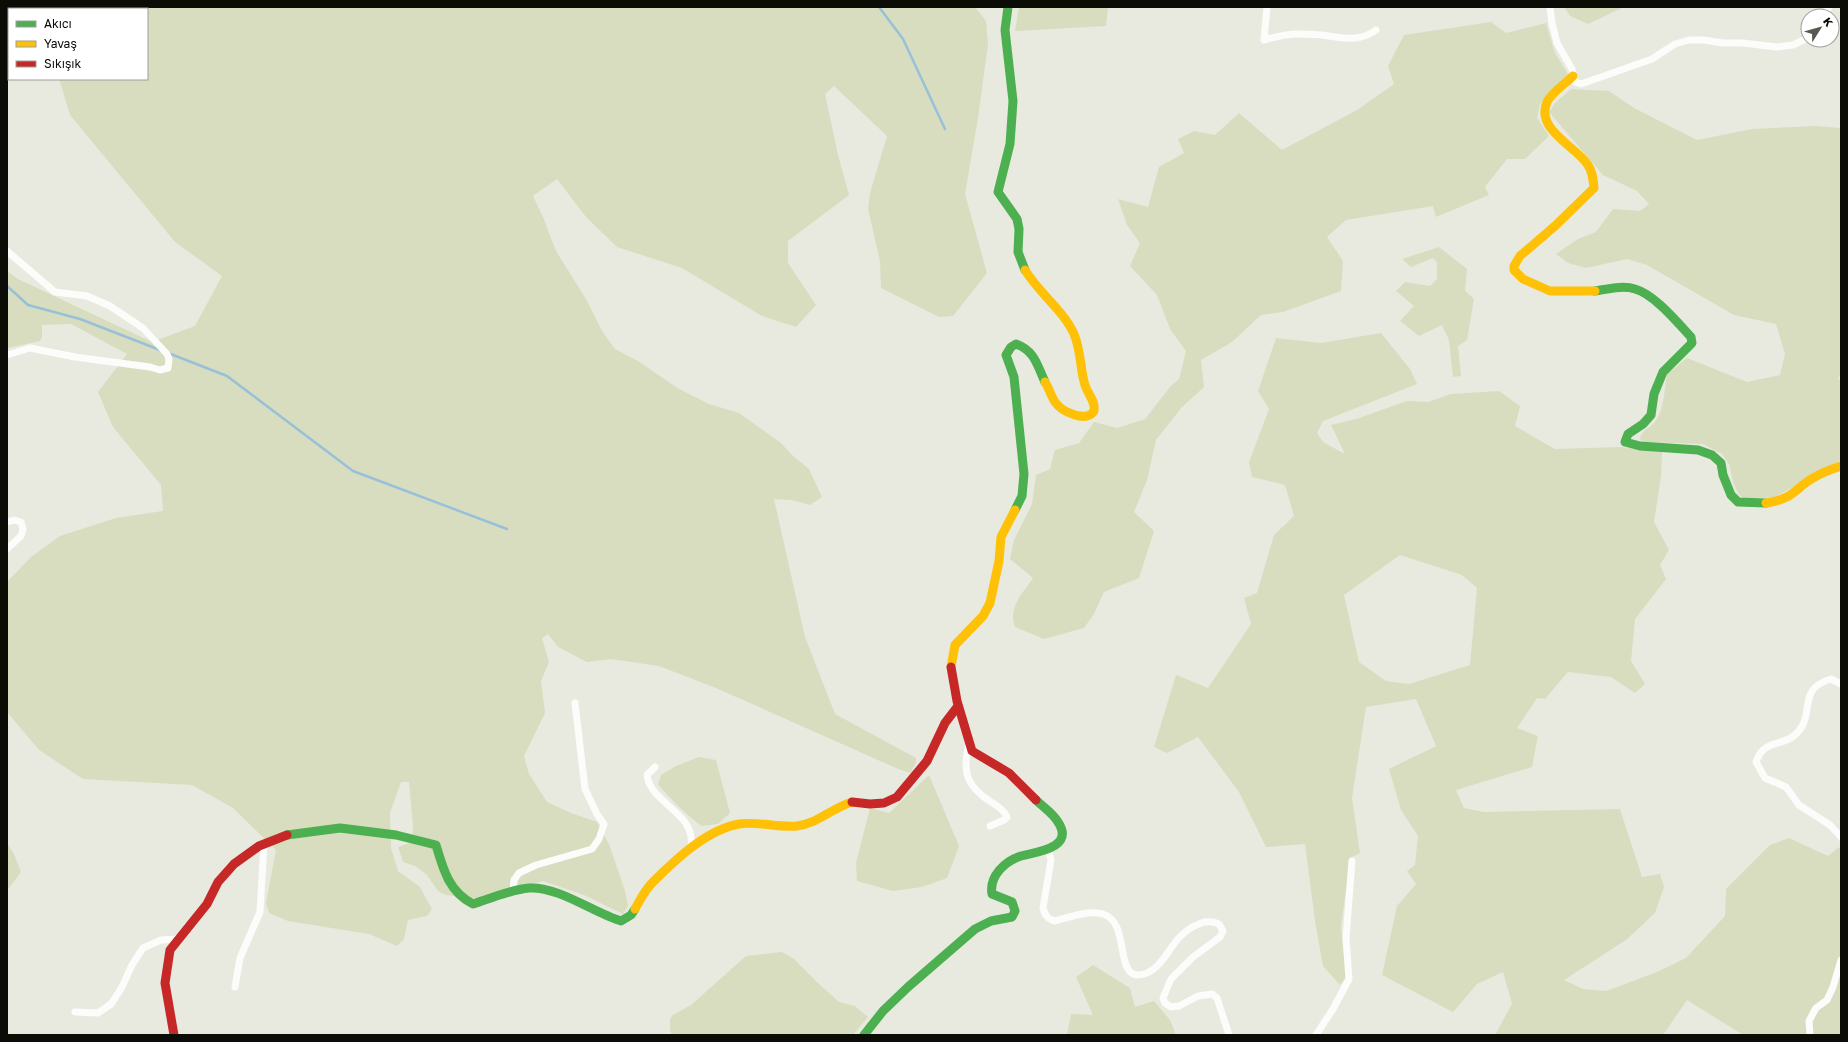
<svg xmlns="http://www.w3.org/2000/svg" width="1848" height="1042" font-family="'Golos Text',sans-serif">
	<rect width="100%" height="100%" fill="#e8eadf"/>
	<g fill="#d8ddbf" fill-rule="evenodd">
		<polygon points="89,7 975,7 986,21 988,44 978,118 965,194 987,273 953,316 939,317 881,288 880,261 868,209 870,193 887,136 834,86 825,94 838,155 849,195 788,241 788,263 816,305 796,327 762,316 682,268 617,247 586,217 557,179 533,196 543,217 556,251 586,299 602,331 615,349 638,361 679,389 709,404 739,413 781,443 791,454 809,469 822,497 810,505 792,500 774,499 805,637 835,714 916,758 916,763 910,773 896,768 716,688 659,666 611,659 587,662 558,647 548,634 542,638 549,662 541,681 545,713 524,756 529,774 547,802 571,813 597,822 609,844 625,891 628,906 623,914 584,895 543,881 476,899 446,895 438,891 426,874 415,866 403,862 398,847 412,842 413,827 409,782 401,782 390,813 391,848 398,871 420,887 432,909 427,916 408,920 404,939 397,946 369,934 288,921 269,913 266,903 276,850 233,808 192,785 83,779 39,750 7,712 7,582 31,557 60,536 116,518 163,511 161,485 113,427 98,392 127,354 71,324 42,325 42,337 40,341 7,348 7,271 18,279 152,342 195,326 222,276 175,242 70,115 59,79 147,79 147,9 89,9"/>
		<polygon points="1019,7 1108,7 1106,26 1015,31"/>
		<polygon points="1564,7 1624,7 1588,24 1570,16"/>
		<path d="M1491,22L1506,33L1546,23L1555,53L1568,74L1540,104L1537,118L1549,136L1525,159H1507L1485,187L1489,195L1436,217L1433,206L1346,220L1327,237L1343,261L1341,291L1283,312L1261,315L1232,342L1201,360L1204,387L1182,407L1156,440L1147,480L1134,512L1154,531L1139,578L1104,592L1094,614L1084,628L1044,639L1015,627C1008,606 1022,595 1033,578L1010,559L1014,540L1032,504L1036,475L1050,469L1055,450L1079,443L1094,422L1117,428L1145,419L1170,387L1179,379L1186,351L1170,329L1157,295L1130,266L1140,243L1127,225L1118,199L1148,207L1159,167L1184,153L1178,139L1194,131L1215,135L1239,113L1282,150L1357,110L1394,84L1388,66L1404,35Z"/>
		<path d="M1571,89L1609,91L1634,108L1697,140L1752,129L1815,126L1841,128V372L1838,379L1841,380V460L1775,497L1743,499L1738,493L1733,482L1729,464L1722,454L1703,444L1644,442L1640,439C1642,430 1648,429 1654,423C1665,410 1664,390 1667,374L1687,358L1747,382L1780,375L1785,354L1776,324L1734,315L1647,265L1627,259L1586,268L1568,263L1556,254L1578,239L1596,232L1613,209L1640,211L1649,204L1637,191L1603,175L1549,112L1555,103Z"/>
		<polygon points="1439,247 1467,269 1465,291 1474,299 1467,340 1458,346 1461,376 1453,377 1449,340 1442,325 1419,336 1400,321 1414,306 1396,291 1405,282 1430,286 1437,279 1437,262 1433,258 1411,267 1402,259"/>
		<path d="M1381,333L1410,369L1417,384L1323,421L1317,433L1323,442L1345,454L1331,425L1356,419L1407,401L1428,402L1451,394L1499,391L1520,406L1515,426L1555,449L1621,447L1662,452L1661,476L1654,522L1669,550L1660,565L1666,579L1635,619L1631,661L1645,684L1635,693L1611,677L1568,672L1545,699L1537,698L1517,728L1538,736L1532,767L1456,790L1464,808L1484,812L1620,809L1642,877L1660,874L1664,887L1655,913L1626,940L1564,980L1583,989L1606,991L1657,972L1686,958L1725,916L1726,889L1770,845L1789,838L1828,856L1839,847L1841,849V1035H1743L1687,1000L1663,1035H1495L1512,1004L1503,972L1477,984L1453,1012L1382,975L1397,906L1416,884L1407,871L1415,865L1418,836L1401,810L1389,769L1436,746L1416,699L1366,707L1352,798L1360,853L1350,858L1341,927L1346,977L1340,985L1323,966L1315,921L1305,844L1266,847L1239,792L1198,737L1167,753L1154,747L1176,675L1208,688L1251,624L1244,598L1257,593L1274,535L1294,516L1285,485L1252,477L1249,462L1269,409L1258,391L1276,338L1321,343ZM1400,555L1462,575L1477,588L1470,665L1409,684L1386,681L1359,662L1344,595Z"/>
		<polygon points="699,757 716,760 730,813 718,824 701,826 680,808 658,785 661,775 676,766"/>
		<polygon points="929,775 959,846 947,878 922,887 893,891 857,881 856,863 870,808 889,813"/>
		<polygon points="7,843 14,854 21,872 10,887 7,889"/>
		<polygon points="782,952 793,958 819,984 839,1002 855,1006 868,1017 853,1035 672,1035 670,1030 670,1019 673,1015 691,1005 746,956"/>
		<polygon points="1093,965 1130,988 1135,1007 1154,1001 1170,1020 1176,1035 1067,1035 1071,1014 1093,1015 1076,977"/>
	</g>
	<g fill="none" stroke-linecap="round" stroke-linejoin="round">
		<g stroke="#98c0d9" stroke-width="2.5">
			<polyline points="879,7 903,39 945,129"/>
			<polyline points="7,286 28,305 80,319 160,350"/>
			<polyline points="168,353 227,376 353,471 507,529"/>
		</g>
		<g stroke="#fcfcfa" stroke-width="7">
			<path d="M1267,7L1264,40C1275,37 1285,34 1297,34C1307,34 1319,34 1329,36C1346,39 1361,41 1376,30"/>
			<polyline points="1550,7 1552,23 1557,43 1572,69 1575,82 1581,84 1652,59 1675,44 1689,40 1704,40 1723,43 1743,43 1777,47 1793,45 1808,38"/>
			<polyline points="1824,16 1829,7"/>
			<polyline points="7,251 55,292 87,296 110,306 143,328 167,354 169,359 168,368 160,370 150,367 75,357 30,348 7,355"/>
			<polyline points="7,522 14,520 21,522 23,529 21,536 7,549"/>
			<path d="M1841,684L1831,679C1796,689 1816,714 1797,733C1783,748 1764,738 1756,762L1765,778L1786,787L1799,805L1830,825L1841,837"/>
			<path d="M969,743C962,772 966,786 991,802C998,806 1004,810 1007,817L1004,820L990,826"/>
			<path d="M655,767L647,775C650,804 697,812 691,848"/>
			<path d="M1048,849L1051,860L1043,908C1045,915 1047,919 1055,921C1070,917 1088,910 1103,914C1130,922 1115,975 1138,975C1157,975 1167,952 1177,940C1183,933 1191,927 1199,924C1206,921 1212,921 1219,924L1223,931L1220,937L1193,957L1171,979L1163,998L1165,1003L1171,1007L1179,1006L1198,996L1212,994L1217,998L1229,1035"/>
			<polyline points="513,892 514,880 519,873 536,865 592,849 599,839 604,824 597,814 585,789 575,703"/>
			<polyline points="235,987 240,958 260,912 264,844"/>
			<polyline points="75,1012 98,1013 111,1004 121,989 132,965 143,948 161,940 178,939"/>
			<polyline points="1316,1035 1333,1009 1349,979 1346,938 1352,861"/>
			<polyline points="1810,1035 1809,1021 1816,1008 1827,1000 1833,987 1841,960"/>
		</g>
		<g stroke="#4caf50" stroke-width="9">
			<polyline points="1008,7 1005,30 1013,101 1010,144 998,192 1017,219 1019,229 1018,252 1025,270"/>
			<path d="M1595,291C1608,289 1623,285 1635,289C1654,294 1678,323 1691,337L1692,343L1663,372L1654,394L1651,415L1643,424L1628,434L1625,442L1640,446L1698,450L1712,455L1721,463L1723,475L1731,495L1738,502L1766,503"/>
			<path d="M1015,510L1022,496L1024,474L1014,377L1006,355L1011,347L1016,344C1035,351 1037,365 1045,382"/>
			<path d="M287,835L340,828L396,835L436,845C443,869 449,892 473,904C489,899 513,889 529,888C558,886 594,913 621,921L631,915L635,909"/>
			<path d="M864,1035L883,1011L908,987L975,929L991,921L1012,917L1015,911L1012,902L992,894C989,876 1005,861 1021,856C1036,852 1075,848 1058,822C1053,813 1043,807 1036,800"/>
		</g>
		<g stroke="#ffc107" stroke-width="9">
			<path d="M1573,76C1565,84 1552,92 1547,102C1535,130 1576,146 1588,165C1593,173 1593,179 1594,188L1555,226L1520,256L1514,266V270L1523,279L1550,291H1595"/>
			<path d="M1025,270C1039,293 1063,310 1074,334C1081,350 1080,369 1085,385C1088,395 1096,401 1094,411C1086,423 1062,412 1055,402C1051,396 1049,388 1045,382"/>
			<path d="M1766,503C1795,499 1794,488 1815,477C1823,472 1832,469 1841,466"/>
			<polyline points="951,667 955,645 983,616 990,603 999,561 1001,537 1015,510"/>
			<path d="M635,909C640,900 645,890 652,883C675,860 706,830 739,824C758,821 778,828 797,826C817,824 832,808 852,802"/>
		</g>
		<g stroke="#c62828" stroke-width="9">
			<polyline points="951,667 957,701 972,751 1009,773 1036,800"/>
			<polyline points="852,802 870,804 884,803 897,797 927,761 945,723 958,706"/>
			<polyline points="174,1035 165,983 170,950 207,904 218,882 234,864 259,846 287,835"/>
		</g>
	</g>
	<rect width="1848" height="1042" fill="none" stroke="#0b0c06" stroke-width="16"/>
	<rect x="8" y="8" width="140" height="72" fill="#ffffff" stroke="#9d9e9b"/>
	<rect x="16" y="21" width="20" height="6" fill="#4caf50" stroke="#9d9e9b"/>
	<text x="44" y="28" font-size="12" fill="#0b0c06">Akıcı</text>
	<rect x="16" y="41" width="20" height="6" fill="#ffc107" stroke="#9d9e9b"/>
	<text x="44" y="48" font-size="12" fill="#0b0c06">Yavaş</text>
	<rect x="16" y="61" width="20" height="6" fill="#c62828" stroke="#9d9e9b"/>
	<text x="44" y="68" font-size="12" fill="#0b0c06">Sıkışık</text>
	<g transform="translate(1820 28) rotate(53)"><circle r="19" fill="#ffffff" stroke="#9d9e9b"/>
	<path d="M0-3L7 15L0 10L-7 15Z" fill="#585a52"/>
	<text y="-6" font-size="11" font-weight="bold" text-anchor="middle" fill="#0b0c06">K</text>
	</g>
</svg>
